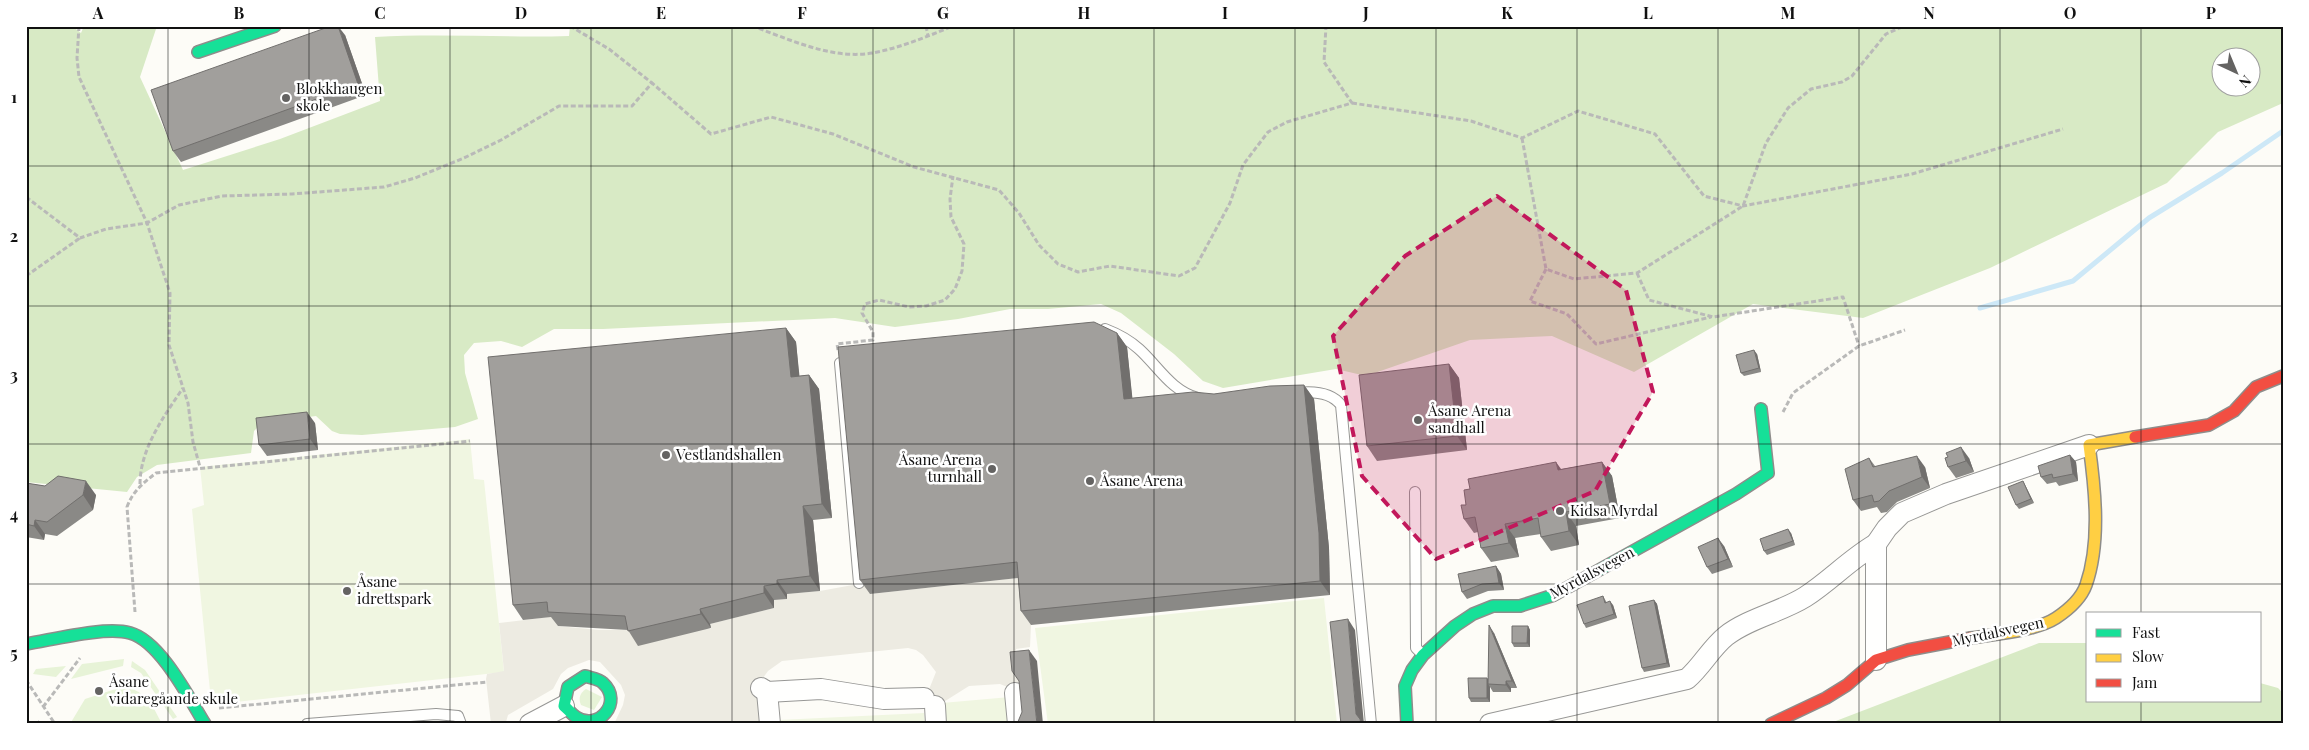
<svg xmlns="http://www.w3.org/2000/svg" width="2309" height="750" font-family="'Playfair Display',serif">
	<rect width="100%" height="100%" fill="#fdfcf7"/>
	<g fill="#e7f3d7">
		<polygon points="124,659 123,666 71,679 82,664"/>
		<polygon points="132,661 145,670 177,717 173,719 141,673 131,667"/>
		<polygon points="66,666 56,677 33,674 36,669"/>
		<path d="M125,686C147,693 152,704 162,724H70L85,699Z"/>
		<path d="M586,689L602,697L594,710L581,705C578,698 580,693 586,689Z"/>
	</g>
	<g fill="#d8eac5" fill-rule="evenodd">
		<path d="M26,26H72L81,33L84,26H157L140,77L183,170L280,139L380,101L375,37C440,33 504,38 569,36L570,26H2283V103L2218,132L2167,183L1990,268L1863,318L1753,304L1634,372L1552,336L1470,340L1366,376L1336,369L1223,388L1203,381L1174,354L1121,313L1101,304L1048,309H1010L958,319L895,327L835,318L603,329H554L522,347L501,341L474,343L464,355L465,373L478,419L455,427L362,435L340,434L332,431L316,416L262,423L254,431L251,453L157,465L137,477L127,492L26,482ZM2222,58H2252V88H2222Z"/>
		<polygon points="2039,643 2088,643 2088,701 2260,701 2260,683 2278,688 2283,693 2283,724 1828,724"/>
	</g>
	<g fill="#f0f6e1">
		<polygon points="470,439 474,479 484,480 504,672 218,704 211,701 192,509 204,505 200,467"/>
		<polygon points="1324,598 1337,724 1048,724 1035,628"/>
		<polygon points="1010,697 1013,724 943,724 942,703"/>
		<polygon points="924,713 925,724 779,724 779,720"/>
	</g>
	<polygon fill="#edebe2" points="1027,577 1031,625 1030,647 1016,649 1020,692 1000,684 969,686 942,703 928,692 936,672 923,655 916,650 908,648 782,661 768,671 763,678 760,690 761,724 614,724 623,705 625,695 621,685 600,662 589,660 568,668 561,674 553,689 508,715 506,722 491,724 486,679 487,674 504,671 499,623 557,616 558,626 599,630 711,629 710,624 774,608 774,600 787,599 787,594 820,591 869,582 870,594"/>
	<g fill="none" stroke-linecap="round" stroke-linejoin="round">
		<polyline stroke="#cde8f7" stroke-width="5" points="1980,308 2073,281 2149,218 2222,173 2283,131"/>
		<defs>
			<g id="lane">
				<path d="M1105,329C1118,334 1128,339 1139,349C1158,366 1171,391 1198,398"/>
				<polyline points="840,363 859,583"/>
				<path d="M1296,393C1312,391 1331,392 1341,405L1371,724"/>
				<polyline points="1415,492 1416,648 1422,654"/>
				<polyline points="307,724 436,714 458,716 461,724"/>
			</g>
			<g id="street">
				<polyline points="1876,660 1876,544 1887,528 1902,513 1946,494 2089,445"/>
				<polyline points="761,688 767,692 821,689 884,699 924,698"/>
				<polyline points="767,692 770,724"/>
				<polyline points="1015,693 1018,724"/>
				<polyline points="935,706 936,724"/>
				<polyline points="530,724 564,706"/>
				<path d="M1490,724L1687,679C1702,666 1711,648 1726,636C1747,619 1781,612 1805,597C1830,581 1850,559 1876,544"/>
			</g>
			<g id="fast">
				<polyline points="198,52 275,26"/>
				<path d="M26,644C52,640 105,626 130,633C160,641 189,698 205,724"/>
				<path d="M585,676C591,678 599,679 603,683C624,702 598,732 576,717C571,714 568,709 564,706L568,687Z"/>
				<polyline points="1407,724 1405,686 1412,670 1423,655 1455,626 1473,614 1493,606 1520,606 1554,595 1736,494 1768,473 1761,409"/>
			</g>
			<path id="slow" d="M1971,638C1995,634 2036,631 2056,618C2068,610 2081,599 2086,585C2101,542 2095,488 2089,445L2135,437"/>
			<g id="jam">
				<polyline points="2135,437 2209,425 2234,411 2256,387 2283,376"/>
				<polyline points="1771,724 1826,698 1847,685 1876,660 1908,650 1971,638"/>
			</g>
		</defs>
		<use href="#lane" stroke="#979795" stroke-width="12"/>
		<use href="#street" stroke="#979795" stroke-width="22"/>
		<use href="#fast" stroke="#8e8d8b" stroke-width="14"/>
		<use href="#slow" stroke="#8e8d8b" stroke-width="14"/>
		<use href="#jam" stroke="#8e8d8b" stroke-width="14"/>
		<g stroke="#b9b9b8" stroke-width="3" stroke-dasharray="5 2.5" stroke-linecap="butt">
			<polyline points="79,26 77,58 79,77 147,223 170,293 169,345 188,403 193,442 200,467"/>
			<polyline points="570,26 609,49 652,83"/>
			<path d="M752,26C789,39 832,60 872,53C900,48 926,37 953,26"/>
			<polyline points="926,26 928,36"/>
			<polyline points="1352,103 1471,121 1522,138 1578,111 1655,134 1704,196 1743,206 1912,174 2063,129"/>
			<polyline points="1522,138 1546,269 1574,279 1637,273 1743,206 1766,143 1788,108 1811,89 1842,82 1852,76 1886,34 1904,26"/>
			<polyline points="26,197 80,238 106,229 147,223 179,205 222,196 292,194 384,187 415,178 464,158 501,140 559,106 632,106 652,83 711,134 771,117 833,134 914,167 999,190 1019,213 1039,245 1058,264 1078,272 1110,266 1179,276 1195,268 1230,203 1243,165 1268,132 1287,122 1352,103 1324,62 1326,26"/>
			<polyline points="1546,269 1530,301 1567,314 1596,344 1711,317"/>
			<polyline points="1637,273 1649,300 1713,317 1843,297 1859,346"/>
			<polyline points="26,276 80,238"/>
			<polyline points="838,350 837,344 873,340 873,332 862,313 865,304 879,300 909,307 926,306 945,300 955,289 962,271 964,244 951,217 950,199 953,176"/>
			<polyline points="1783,412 1793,393 1859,346 1905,330"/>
			<path d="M140,484C140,449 164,416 183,388"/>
			<path d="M135,612L127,507C133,491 143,483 156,473L470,441"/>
			<polyline points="26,680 55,724"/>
			<polyline points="43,707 80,658"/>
			<polyline points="219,708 487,682"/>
		</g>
		<use href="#lane" stroke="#fffffe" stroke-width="10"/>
		<use href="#street" stroke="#fffffe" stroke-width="20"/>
		<use href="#fast" stroke="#16e098" stroke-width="11"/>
		<use href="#slow" stroke="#ffcf43" stroke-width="11"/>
		<use href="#jam" stroke="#f24e42" stroke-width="11"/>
	</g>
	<g fill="#8a8986">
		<polygon points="345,35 366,95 181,162 173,151"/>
		<polygon points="786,328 796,342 799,376 809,375 819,389 832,518 813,520 820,591 787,594 787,599 774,600 774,608 710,624 711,628 638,646 628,630 558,626 551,617 523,620 513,605"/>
		<polygon points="1117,333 1127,347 1132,398 1214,394 1304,385 1314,399 1329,548 1330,595 1031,625 1021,611 1018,578 870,594 860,580"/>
		<polygon points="1757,354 1761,372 1744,376 1741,373"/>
		<polygon points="1449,364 1459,378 1467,450 1377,461 1367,446"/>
		<polygon points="315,423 318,450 267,456 259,445"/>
		<polygon points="2070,455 2076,462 2078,481 2059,486 2056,482 2047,484 2041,477"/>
		<polygon points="1869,458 1875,466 1925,467 1930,488 1897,502 1887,512 1881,513 1877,507 1861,511 1853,500"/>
		<polygon points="1969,458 1974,472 1956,478 1948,467"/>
		<polygon points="1602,462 1612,476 1620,518 1576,526 1579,545 1551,551 1541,537 1541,534 1515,538 1519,557 1491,562 1481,548 1478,532 1474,533 1464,519 1466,505 1562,469"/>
		<polygon points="2023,481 2034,503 2019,509 2016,505"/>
		<polygon points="26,483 96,495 93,510 57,536 45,534 44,540 26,537"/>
		<polygon points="1791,533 1795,545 1767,555 1764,551"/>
		<polygon points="1724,546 1733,567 1712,574 1707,567"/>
		<polygon points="1496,566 1501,574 1504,590 1488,591 1467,599 1462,592"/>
		<polygon points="1603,596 1607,603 1613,605 1617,618 1586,628 1584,624"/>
		<polygon points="1654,600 1657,604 1670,667 1644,672 1642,668"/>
		<polygon points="1528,626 1530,630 1530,647 1514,647 1512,643"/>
		<polygon points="1494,633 1517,688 1511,688 1511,692 1493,692 1490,687 1490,702 1471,702 1469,698 1488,679"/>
	</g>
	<g fill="#716f6d">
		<polygon points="338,26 345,35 366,95 358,84"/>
		<polygon points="786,328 796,342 801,391 791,377"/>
		<polygon points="1117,333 1127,347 1134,413 1124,399"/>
		<polygon points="1754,350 1757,354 1761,372 1759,368"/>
		<polygon points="1449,364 1459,378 1467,450 1457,436"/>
		<polygon points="809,375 819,389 832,518 822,504"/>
		<polygon points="1304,385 1314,399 1329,548 1330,595 1320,581"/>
		<polygon points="307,412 315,423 318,450 310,439"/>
		<polygon points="1961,447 1969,458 1974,472 1966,461"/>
		<polygon points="2070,455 2076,462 2078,481 2073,474"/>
		<polygon points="1917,456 1925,467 1930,488 1922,477"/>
		<polygon points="1556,462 1566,476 1558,470"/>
		<polygon points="1602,462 1612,476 1620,518 1610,504"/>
		<polygon points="86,481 96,495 93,510 83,495"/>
		<polygon points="2023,481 2034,503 2031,499"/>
		<polygon points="803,506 813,520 820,591 810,576"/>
		<polygon points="1566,512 1576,526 1579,545 1569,531"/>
		<polygon points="35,520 45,534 44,540 34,526"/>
		<polygon points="1505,524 1515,538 1519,557 1509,543"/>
		<polygon points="1788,529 1791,533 1795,545 1793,541"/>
		<polygon points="1718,538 1724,546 1733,567 1728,559"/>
		<polygon points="1496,566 1501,574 1504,590 1499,583"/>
		<polygon points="777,580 787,594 787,599 777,584"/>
		<polygon points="764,586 774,600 774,608 764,593"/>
		<polygon points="1654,600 1657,604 1670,667 1667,663"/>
		<polygon points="1610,601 1613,605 1617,618 1614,614"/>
		<polygon points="700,609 710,624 711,628 701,614"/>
		<polygon points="1348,619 1355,630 1364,724 1361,724 1356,714"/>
		<polygon points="1489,625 1494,633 1517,688 1512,681"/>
		<polygon points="1528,626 1530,630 1530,647 1527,643"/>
		<polygon points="1029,650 1037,661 1043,724 1037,724"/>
		<polygon points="1487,678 1490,681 1488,684 1490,687 1490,702 1487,698"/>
		<polygon points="1506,681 1511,688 1511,692 1506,685"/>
	</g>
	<g fill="#a19f9c" stroke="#716f6d">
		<polygon points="331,26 338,26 358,84 173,151 151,90"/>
		<polygon points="1094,322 1117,333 1124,399 1193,392 1214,394 1270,386 1304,385 1319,533 1320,581 1021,611 1017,562 860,580 838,347"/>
		<polygon points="786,328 791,377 809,375 822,504 803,506 810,576 777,580 777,584 764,586 764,593 700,609 701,614 628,631 625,616 548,612 547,602 513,605 488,357"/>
		<polygon points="1754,350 1759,368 1741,373 1736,355"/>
		<polygon points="1449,364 1457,436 1367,446 1359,375"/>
		<polygon points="307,412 310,439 259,445 256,418"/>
		<polygon points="1961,447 1966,461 1948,467 1945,458 1948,457 1946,453"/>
		<polygon points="2070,455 2073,474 2053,478 2052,474 2041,477 2038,466"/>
		<polygon points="1917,456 1922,477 1889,491 1879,501 1874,502 1872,495 1853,500 1845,469 1869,458 1873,467"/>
		<polygon points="1556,462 1558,470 1602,462 1610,504 1566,512 1569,531 1541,537 1538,518 1505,524 1509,543 1481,548 1475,517 1464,519 1461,505 1466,505 1464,490 1470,489 1468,479"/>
		<polygon points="58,476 86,481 83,495 47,522 35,520 34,526 26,524 26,483 45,486"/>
		<polygon points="2023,481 2031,499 2016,505 2008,487"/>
		<polygon points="1788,529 1793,541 1764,551 1760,539"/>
		<polygon points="1718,538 1728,559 1707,567 1698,547"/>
		<polygon points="1496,566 1499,583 1482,584 1462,592 1458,574"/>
		<polygon points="1603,596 1605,603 1610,601 1614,614 1584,624 1577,605"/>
		<polygon points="1654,600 1667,663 1642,668 1629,606"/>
		<polygon points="1348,619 1356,714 1360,719 1361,724 1341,724 1330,622"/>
		<polygon points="1489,625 1512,681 1506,681 1506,685 1488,684"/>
		<polygon points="1512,626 1528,626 1527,643 1512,643"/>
		<polygon points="1029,650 1037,724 1017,724 1022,712 1019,681 1012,671 1010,652"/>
		<polygon points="1468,678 1487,678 1487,698 1469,698"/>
		<polygon points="39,721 41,724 34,724"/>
	</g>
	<path fill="#c2185b" fill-opacity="0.2" stroke="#c2185b" stroke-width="4" stroke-dasharray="10 6" stroke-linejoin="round" d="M1497,196L1626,290L1653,392L1595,491L1436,559L1362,476L1333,336L1405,256Z"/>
	<path fill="none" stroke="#111" stroke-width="1" stroke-opacity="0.55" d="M168,26V724M309,26V724M450,26V724M591,26V724M732,26V724M873,26V724M1014,26V724M1154,26V724M1295,26V724M1436,26V724M1577,26V724M1718,26V724M1859,26V724M2000,26V724M2141,26V614M26,166H2283M26,306H2283M26,444H2283M26,584H2283M2141,701V724"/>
	<g fill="#646362" stroke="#fff" stroke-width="2">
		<circle cx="286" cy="98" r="5"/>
		<circle cx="1418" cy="420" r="5"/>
		<circle cx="666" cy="455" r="5"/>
		<circle cx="992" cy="469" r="5"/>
		<circle cx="1090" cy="481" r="5"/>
		<circle cx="1560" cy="511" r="5"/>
		<circle cx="347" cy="591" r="5"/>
		<circle cx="99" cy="691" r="5"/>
	</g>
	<g text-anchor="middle" stroke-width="5" stroke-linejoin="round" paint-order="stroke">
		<g font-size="15" fill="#111" stroke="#fff" text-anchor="start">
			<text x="296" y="94">Blokkhaugen<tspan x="296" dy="17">skole</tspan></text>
			<text x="1428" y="416">Åsane Arena<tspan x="1428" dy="17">sandhall</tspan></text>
			<text x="676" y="460">Vestlandshallen</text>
			<text x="982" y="465" text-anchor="end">Åsane Arena<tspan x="982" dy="17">turnhall</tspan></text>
			<text x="1100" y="486">Åsane Arena</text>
			<text x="1570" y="516">Kidsa Myrdal</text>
			<text x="357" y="587">Åsane<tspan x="357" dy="17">idrettspark</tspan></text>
			<text x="109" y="687">Åsane<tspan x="109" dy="17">vidaregåande skule</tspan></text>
		</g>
		<g font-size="15" fill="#111" stroke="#fff">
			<text transform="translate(1592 573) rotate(-28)" y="5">Myrdalsvegen</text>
			<text transform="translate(1998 632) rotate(-12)" y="5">Myrdalsvegen</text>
		</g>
	</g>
	<rect width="2309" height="750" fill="none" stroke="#ffffff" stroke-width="55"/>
	<rect x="2086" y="612" width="175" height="90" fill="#ffffff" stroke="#a0a0a0"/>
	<rect x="2096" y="629" width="25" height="8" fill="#16e098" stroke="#a0a0a0"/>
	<text x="2132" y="638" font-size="15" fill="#111111">Fast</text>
	<rect x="2096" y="654" width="25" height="8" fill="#ffcf43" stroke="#a0a0a0"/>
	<text x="2132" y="662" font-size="15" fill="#111111">Slow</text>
	<rect x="2096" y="679" width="25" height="8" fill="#f24e42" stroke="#a0a0a0"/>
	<text x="2132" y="688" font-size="15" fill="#111111">Jam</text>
	<g transform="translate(2236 72) rotate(136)"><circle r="24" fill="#ffffff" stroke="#a0a0a0"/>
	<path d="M0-4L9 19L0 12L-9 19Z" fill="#646362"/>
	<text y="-8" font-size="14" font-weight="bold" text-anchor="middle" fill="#111111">N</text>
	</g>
	<rect x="28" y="28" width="2254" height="694" fill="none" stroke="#111" stroke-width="2"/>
	<g font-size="16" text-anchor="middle" font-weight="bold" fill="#111">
		<text x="98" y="19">A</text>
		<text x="239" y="19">B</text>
		<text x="380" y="19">C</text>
		<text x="521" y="19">D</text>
		<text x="661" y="19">E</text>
		<text x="802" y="19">F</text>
		<text x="943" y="19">G</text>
		<text x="1084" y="19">H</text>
		<text x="1225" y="19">I</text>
		<text x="1366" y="19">J</text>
		<text x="1507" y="19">K</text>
		<text x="1648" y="19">L</text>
		<text x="1788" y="19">M</text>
		<text x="1929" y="19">N</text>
		<text x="2070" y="19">O</text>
		<text x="2211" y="19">P</text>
		<text x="14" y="103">1</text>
		<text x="14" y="242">2</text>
		<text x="14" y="381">3</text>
		<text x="14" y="520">4</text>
		<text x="14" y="659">5</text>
	</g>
</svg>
